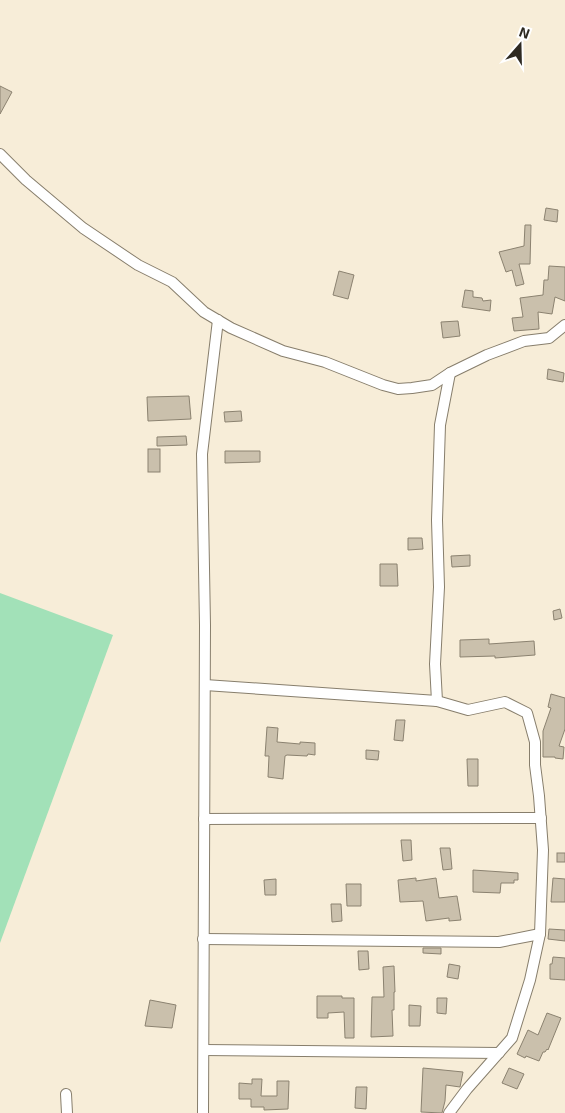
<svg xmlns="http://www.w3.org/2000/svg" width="565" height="1113" font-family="'Exo 2',sans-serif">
	<rect width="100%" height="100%" fill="#f7edd8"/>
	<polygon fill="#a2e1b8" points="0,593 113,635 0,943"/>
	<g fill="#cac0ac" stroke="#8b8270">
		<polygon points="0,86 12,92 0,114"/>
		<polygon points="546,208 558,210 557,222 544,220"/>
		<polygon points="525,225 531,225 530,264 519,264 524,284 516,286 512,270 506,272 499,252 524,246"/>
		<polygon points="549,266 565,267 565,301 555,297 552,314 538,312 539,329 514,331 512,318 523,317 520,298 543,295 544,280 548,280"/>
		<polygon points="339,271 354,275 348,299 333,295"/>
		<polygon points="465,290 473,291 473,297 482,298 483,301 491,300 490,311 462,307"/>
		<polygon points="458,321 460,336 443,338 441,322"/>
		<polygon points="548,369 564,373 563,382 547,379"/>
		<polygon points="189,396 191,419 148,421 147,397"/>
		<polygon points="241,411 242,421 225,422 224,412"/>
		<polygon points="186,436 187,445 157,446 157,437"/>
		<rect x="148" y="449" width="12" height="23"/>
		<polygon points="225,451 260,451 260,462 225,463"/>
		<polygon points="408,538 422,538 423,549 408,550"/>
		<polygon points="470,555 470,566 452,567 451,556"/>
		<polygon points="380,564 397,564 398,586 380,586"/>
		<polygon points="560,609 562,618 554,620 553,611"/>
		<polygon points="489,639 489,644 534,641 535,655 495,658 495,656 460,657 460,640"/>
		<polygon points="551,694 565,698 565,729 559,746 564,747 563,759 555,758 555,757 543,757 543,731 551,708 548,707"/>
		<polygon points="396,720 405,720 403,741 394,740"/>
		<polygon points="267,727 278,728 277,742 300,744 300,742 315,743 315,755 308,754 307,756 287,755 285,756 283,779 268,777 269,756 265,756"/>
		<polygon points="366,750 379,751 378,760 366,759"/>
		<polygon points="467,759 478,759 478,786 468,786"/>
		<polygon points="401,840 411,840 412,860 403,861"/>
		<polygon points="440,848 450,848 452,869 443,870"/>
		<rect x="557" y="853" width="8" height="9"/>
		<polygon points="473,870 518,873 518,880 514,880 514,883 501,883 500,893 473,892"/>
		<polygon points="416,878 416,881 436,878 439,898 457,896 461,920 449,921 449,918 426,921 423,901 400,902 398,880"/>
		<polygon points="553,878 565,879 565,902 551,902"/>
		<polygon points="276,879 276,895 265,895 264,880"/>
		<polygon points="346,884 361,884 361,906 347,906"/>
		<polygon points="331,904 341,904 342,921 332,922"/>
		<polygon points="549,929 565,930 565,941 548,939"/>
		<polygon points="423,948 441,948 441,954 423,953"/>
		<polygon points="358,951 368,951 369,969 359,970"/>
		<polygon points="553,957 565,958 565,980 550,979 550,964 552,964"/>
		<polygon points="449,964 460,966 458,979 447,977"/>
		<polygon points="394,966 395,992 394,992 394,1010 392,1010 393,1036 371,1037 372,997 384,997 383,967"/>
		<polygon points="317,996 342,996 342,998 354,998 354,1038 345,1038 344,1012 328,1013 328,1018 317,1018"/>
		<polygon points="437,998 447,998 446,1014 437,1013"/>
		<polygon points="150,1000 176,1005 172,1028 145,1026"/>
		<polygon points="409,1005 421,1006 420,1026 409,1026"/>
		<polygon points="547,1013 561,1018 548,1050 547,1049 545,1052 543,1052 539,1061 526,1056 525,1058 517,1054 528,1030 538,1035"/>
		<polygon points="423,1068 463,1072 460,1087 446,1085 445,1101 442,1113 421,1112"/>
		<polygon points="509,1068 524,1074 517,1089 502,1083"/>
		<polygon points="252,1079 262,1079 261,1096 277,1096 277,1081 289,1081 288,1109 264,1110 264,1107 251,1107 251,1099 239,1099 239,1083 252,1084"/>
		<polygon points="356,1087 367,1087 366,1109 355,1108"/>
	</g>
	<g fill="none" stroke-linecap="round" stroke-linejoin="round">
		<defs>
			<g id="street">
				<polyline points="0,154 26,180 83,228 138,265 172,282 204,312 231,328 283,351 325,362 383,385 398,389 412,388 432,385 450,373 487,355 524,341 549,338 565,325"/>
				<polyline points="205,685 437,701"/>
				<polyline points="204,819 541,818"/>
				<polyline points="203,939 499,942 540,934"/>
				<polyline points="204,1050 499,1053"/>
				<polyline points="66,1094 67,1113"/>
				<polyline points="203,1113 205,625 202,454 218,320"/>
				<polyline points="449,1113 467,1089 512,1038 530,980 540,934 543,850 539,796 535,765 535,742 527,713 505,702 468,710 437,701 435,664 439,587 437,520 440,425 450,373"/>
			</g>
		</defs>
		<use href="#street" stroke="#877e6c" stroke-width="12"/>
		<use href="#street" stroke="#fff" stroke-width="10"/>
	</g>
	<g transform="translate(520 45) rotate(20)" stroke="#ffffff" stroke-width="4" paint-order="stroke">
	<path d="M0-4L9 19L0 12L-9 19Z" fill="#2e2a22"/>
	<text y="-8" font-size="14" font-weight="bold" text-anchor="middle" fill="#2e2a22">N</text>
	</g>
</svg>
